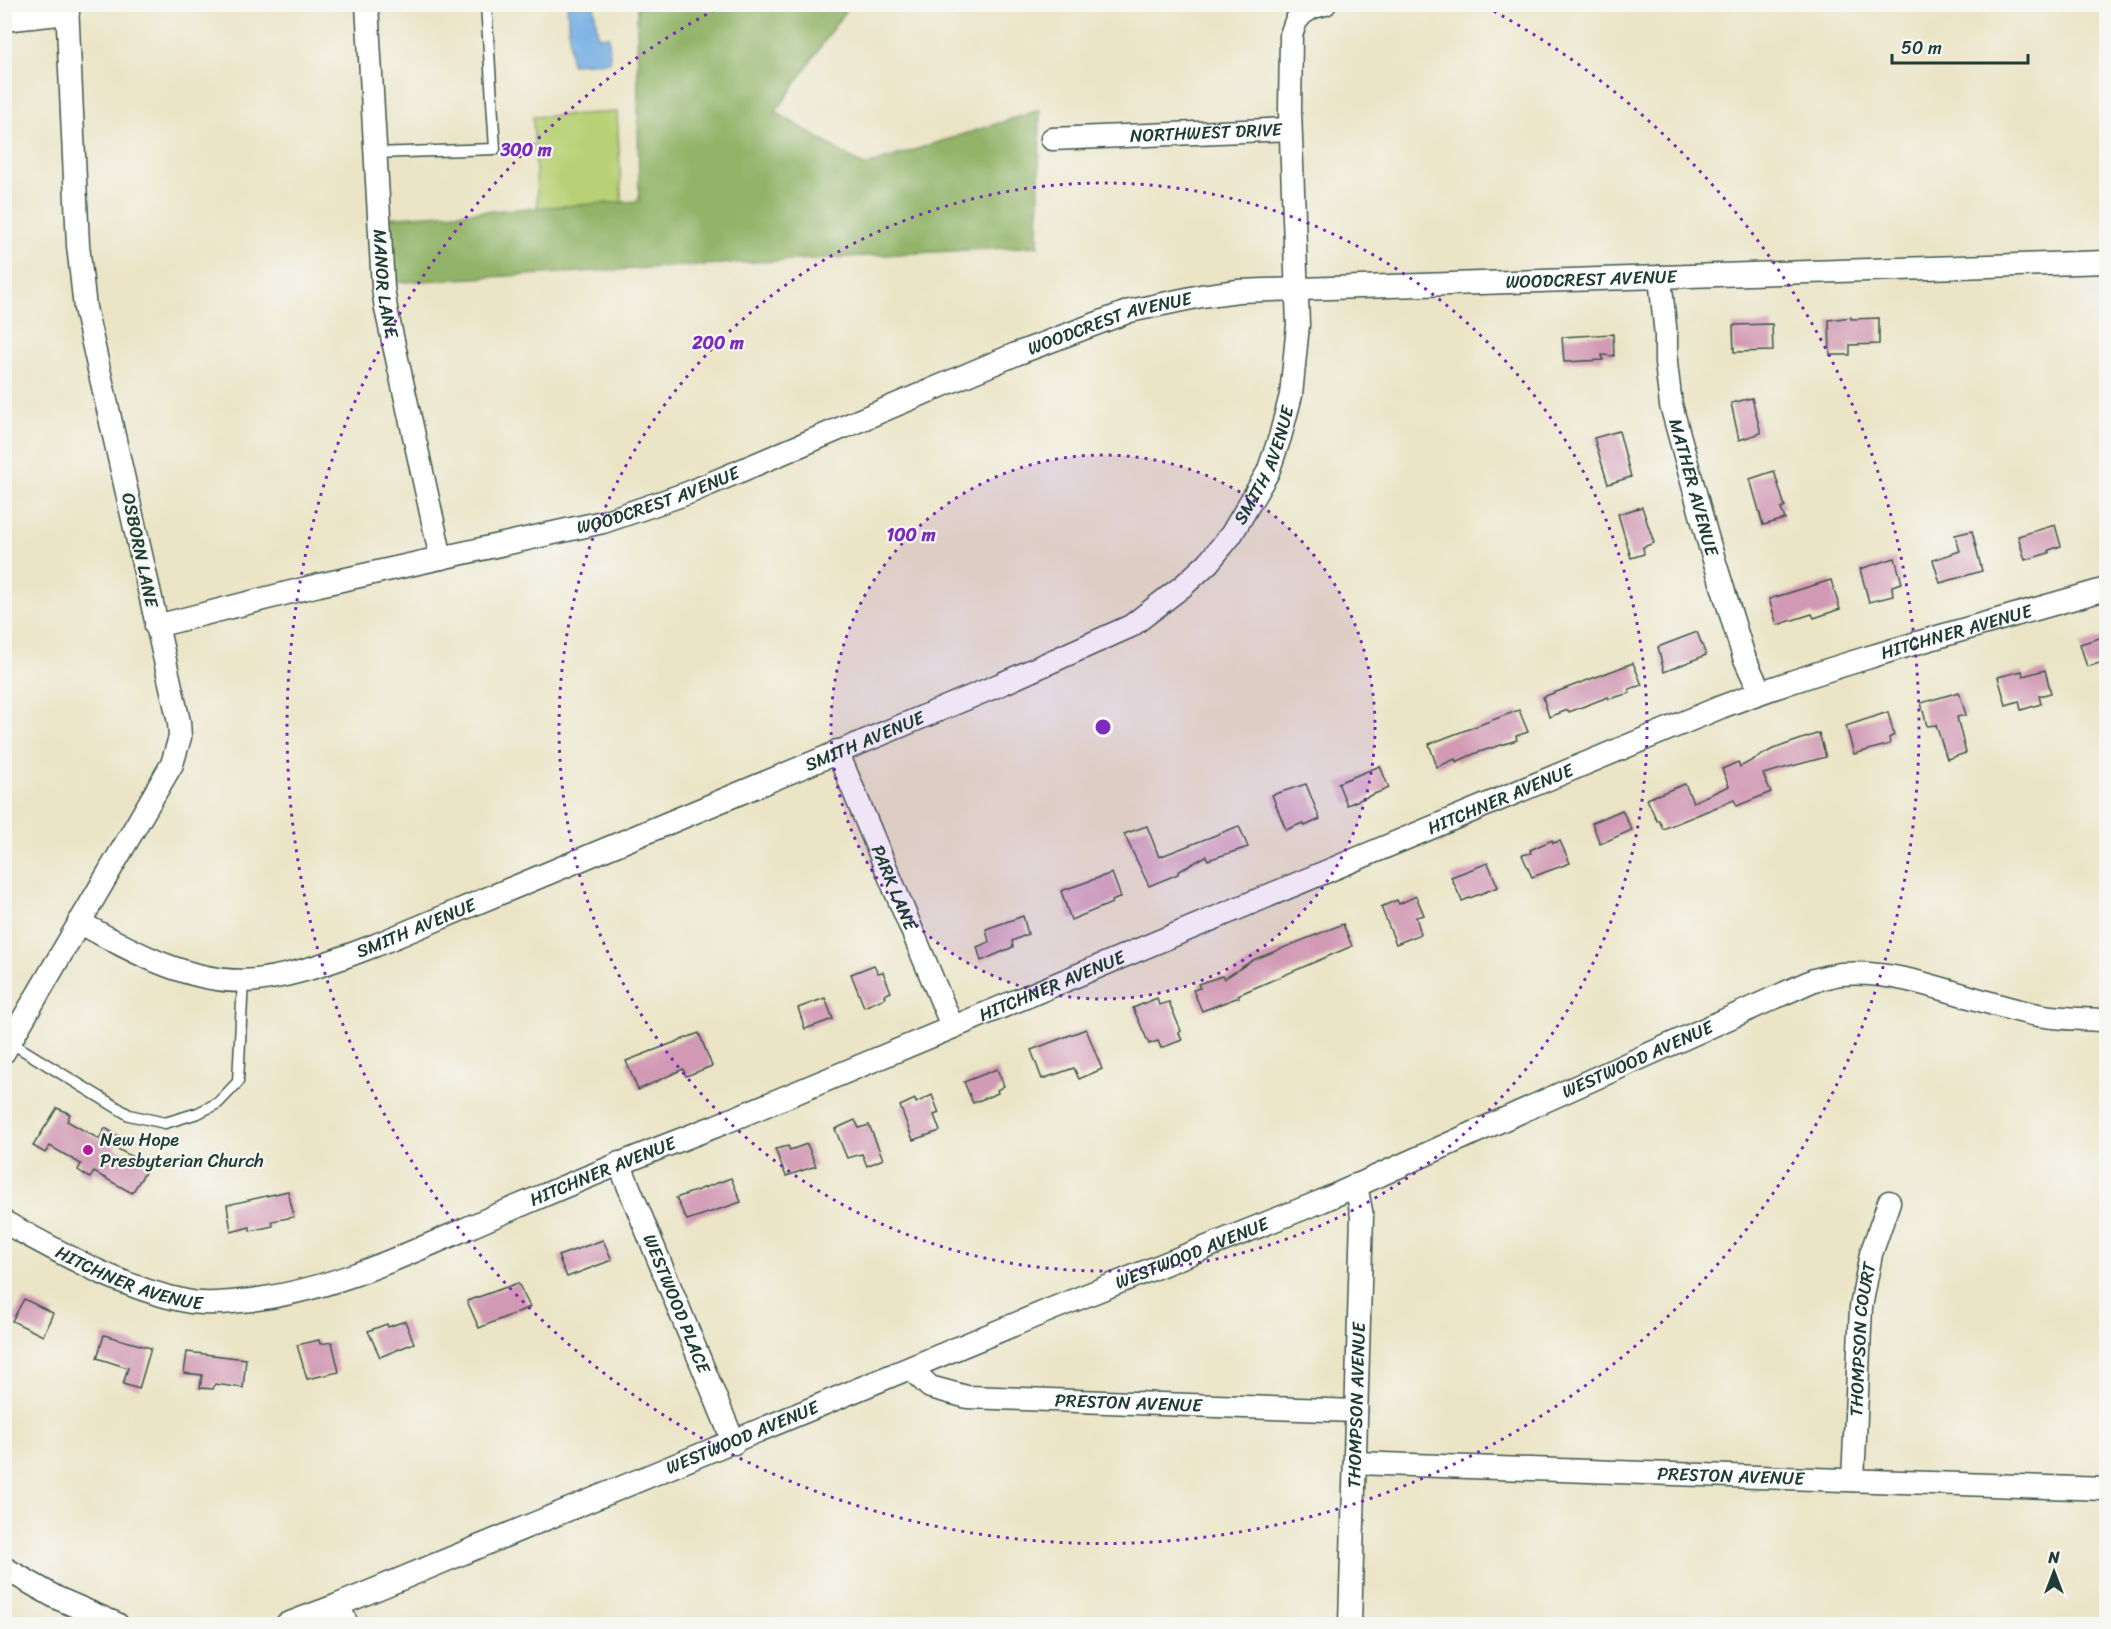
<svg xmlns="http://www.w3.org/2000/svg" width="2111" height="1629" font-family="Sriracha,sans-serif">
	<rect width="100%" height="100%" fill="#f6f6f2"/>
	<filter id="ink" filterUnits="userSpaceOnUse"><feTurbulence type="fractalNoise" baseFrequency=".0167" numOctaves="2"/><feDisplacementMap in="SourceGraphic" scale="12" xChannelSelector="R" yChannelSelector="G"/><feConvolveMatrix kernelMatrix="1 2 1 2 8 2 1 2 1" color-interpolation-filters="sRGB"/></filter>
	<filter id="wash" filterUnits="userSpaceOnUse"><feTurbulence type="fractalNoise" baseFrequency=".008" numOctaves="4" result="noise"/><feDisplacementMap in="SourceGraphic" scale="24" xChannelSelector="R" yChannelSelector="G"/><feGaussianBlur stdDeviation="1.35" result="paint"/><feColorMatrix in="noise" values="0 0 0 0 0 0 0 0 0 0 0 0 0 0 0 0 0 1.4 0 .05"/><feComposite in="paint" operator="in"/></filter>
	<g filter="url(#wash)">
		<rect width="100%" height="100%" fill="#ebe4c6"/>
		<polygon fill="#b8d176" stroke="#6c8755" stroke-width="1.5" points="617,112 622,207 538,212 533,117"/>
		<polygon fill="#92b367" stroke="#58784e" stroke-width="1.5" points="637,5 849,5 776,112 864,166 1040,110 1038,246 386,283 383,218 639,201"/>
		<polygon fill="#71ace2" stroke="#48748b" stroke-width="1.5" points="567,5 594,5 598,37 609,36 610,62 571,64"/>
		<g id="blocks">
			<g fill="#d199b3">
				<polygon points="1851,317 1851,319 1879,318 1879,344 1850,345 1850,355 1830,355 1829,320"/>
				<polygon points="1772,324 1773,351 1734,352 1733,325"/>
				<polygon points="1613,334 1614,356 1602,355 1603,360 1564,362 1562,337"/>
				<polygon points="1752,398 1761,433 1739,440 1731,403"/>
				<polygon points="1619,431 1631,477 1608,484 1594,438"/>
				<polygon points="1774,471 1785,507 1781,509 1785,519 1763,525 1750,479"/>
				<polygon points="1642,507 1654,543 1643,547 1644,554 1631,558 1618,514"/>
				<polygon points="2055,525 2061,546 2049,550 2049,553 2025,560 2018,536"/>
				<polygon points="1972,531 1982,571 1940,583 1933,560 1960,551 1955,535"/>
				<polygon points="1895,558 1902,583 1892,586 1893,596 1869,602 1860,569"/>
				<polygon points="1831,580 1840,609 1814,618 1812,614 1777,625 1769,599"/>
				<polygon points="1697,632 1706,655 1664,672 1658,647"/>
				<polygon points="2106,636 2106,661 2087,667 2080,644"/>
				<polygon points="1633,663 1642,685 1629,689 1630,693 1609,699 1608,697 1569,712 1568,710 1549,717 1543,697"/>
				<polygon points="2045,670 2051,693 2039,696 2041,704 2021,710 2019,701 2006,705 1998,677 2022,671 2023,676"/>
				<polygon points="1959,692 1966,715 1957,717 1966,753 1947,759 1936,725 1927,726 1921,703"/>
				<polygon points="1519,710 1528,732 1516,736 1517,740 1476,753 1456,762 1455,759 1437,767 1429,744"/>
				<polygon points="1888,712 1894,735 1889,738 1890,744 1854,754 1846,726"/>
				<polygon points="1819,733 1826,757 1763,774 1771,792 1737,806 1734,800 1663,829 1659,820 1657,821 1647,799 1685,784 1693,802 1729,786 1722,769 1738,762 1740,767 1773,749"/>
				<polygon points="1380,766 1389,788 1347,805 1338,783"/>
				<polygon points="1306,784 1320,819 1305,826 1303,823 1286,830 1272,795"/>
				<polygon points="1622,810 1632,830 1600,844 1592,823"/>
				<polygon points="1147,826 1159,857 1239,826 1248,847 1208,860 1206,856 1178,872 1178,874 1149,886 1124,834"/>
				<polygon points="1552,840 1553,843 1560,841 1570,863 1532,877 1522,855 1531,853 1530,850"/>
				<polygon points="1488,863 1498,887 1462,901 1451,877"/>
				<polygon points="1112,873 1121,897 1112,901 1112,903 1071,920 1061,891"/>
				<polygon points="1416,896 1424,915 1416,917 1421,934 1396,944 1381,907 1397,900 1399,904"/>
				<polygon points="1023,916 1028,934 1012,941 1013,947 981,961 977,947 989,942 986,929"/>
				<polygon points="1343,924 1352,946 1238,995 1239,997 1202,1011 1193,990 1200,988 1198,984 1222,976 1224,979 1253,960"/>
				<polygon points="874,965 878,973 883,972 891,992 884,995 885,998 864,1007 851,974"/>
				<polygon points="825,998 833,1019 805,1029 798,1008"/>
				<polygon points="1157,998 1159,1005 1169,1002 1181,1031 1179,1033 1182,1040 1161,1048 1158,1041 1149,1044 1133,1008"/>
				<polygon points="1086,1029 1102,1069 1079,1079 1074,1068 1042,1079 1031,1050"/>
				<polygon points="699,1033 712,1066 686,1076 683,1069 638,1090 626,1061"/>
				<polygon points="997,1069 1004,1086 997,1090 998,1093 973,1103 964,1082"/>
				<polygon points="932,1095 939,1113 934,1115 940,1131 913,1140 900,1106 915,1099 916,1103"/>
				<polygon points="57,1108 70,1114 67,1121 99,1139 105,1128 120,1137 114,1147 149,1166 132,1193 94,1172 90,1178 78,1170 81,1164 50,1146 45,1153 33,1146"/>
				<polygon points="855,1120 859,1128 869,1125 883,1159 867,1166 862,1154 847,1158 835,1129"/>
				<polygon points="807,1144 816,1166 786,1176 775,1149 788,1146 790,1150"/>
				<polygon points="731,1178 741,1202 687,1220 676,1198"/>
				<polygon points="288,1191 294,1217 272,1221 273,1226 250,1231 250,1227 231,1232 227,1205"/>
				<polygon points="603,1240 612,1260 567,1277 558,1256"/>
				<polygon points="518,1283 530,1307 479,1328 467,1301"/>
				<polygon points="24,1299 53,1313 43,1336 12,1321"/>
				<polygon points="405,1321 414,1343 380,1357 368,1331 387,1324 388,1327"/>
				<polygon points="104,1335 151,1348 139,1389 123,1384 128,1368 97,1358"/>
				<polygon points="319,1340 320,1344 332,1342 339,1372 307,1379 297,1345"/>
				<polygon points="187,1352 246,1359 243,1388 215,1384 213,1389 200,1388 202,1375 184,1373"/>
			</g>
		</g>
	</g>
	<g filter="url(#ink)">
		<use href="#blocks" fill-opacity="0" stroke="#3e564a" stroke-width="1.5"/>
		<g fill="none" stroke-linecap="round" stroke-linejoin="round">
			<defs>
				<g id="service">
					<polyline points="375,153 495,149 486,4"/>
					<polyline points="10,1042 129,1115 165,1123 198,1113 218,1103 238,1082 243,980"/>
				</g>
				<g id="minor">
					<path id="s1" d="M367,4L383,287L386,309L441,558"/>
					<polyline points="4,20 68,13"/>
					<path id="s2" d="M1052,139L1290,129"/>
					<path id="s3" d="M1660,277L1666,336V363L1671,405L1708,540L1744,657L1760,692"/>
					<path id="s4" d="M156,626L319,585L603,522L688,493L1016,354L1130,311L1201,296L1238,291L2106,262"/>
					<path id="s5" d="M837,751L952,1026"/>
					<path id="s6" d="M79,922C131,951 195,987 257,980C298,975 337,960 376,945L999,685L1131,626L1183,586L1208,563L1231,535L1268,472L1280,437L1291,395L1298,325L1290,111L1291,35L1296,21L1302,14L1313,7L1325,4"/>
					<polyline points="4,1052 172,764 180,737 179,722 85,308 78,245 67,4"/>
					<path id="s7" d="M619,1163L734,1443"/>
					<path id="s8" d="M4,1222C63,1254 121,1288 186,1301C203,1305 224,1303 241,1301C338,1292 425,1245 514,1208C581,1179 648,1152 716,1126L1721,707C1845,660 1979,626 2106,589"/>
					<path id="s9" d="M911,1369L930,1387L967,1397L1356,1411"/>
					<path id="s10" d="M1355,1463L2106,1489"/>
					<path id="s11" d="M1853,1480L1861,1307L1871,1254L1889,1202"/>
					<polyline points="4,1568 57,1598 117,1624"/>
					<polyline points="338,1605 347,1624"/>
					<path id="s12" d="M287,1624L338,1605L1052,1309L1322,1201L1814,980C1822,978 1832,975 1841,974C1908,969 1973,1003 2038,1015C2060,1019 2084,1019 2106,1020"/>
					<path id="s13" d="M1350,1624L1362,1216L1356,1185"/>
				</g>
			</defs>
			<use href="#service" stroke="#3e564a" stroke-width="13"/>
			<use href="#minor" stroke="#3e564a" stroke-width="25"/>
			<use href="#service" stroke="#fff" stroke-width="10"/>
			<use href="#minor" stroke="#fff" stroke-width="22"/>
		</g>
	</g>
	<circle cx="1103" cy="727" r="272" fill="#7b2cbf" fill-opacity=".12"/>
	<g fill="none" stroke="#7b2cbf" stroke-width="3" stroke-dasharray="3 6">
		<circle cx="1103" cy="727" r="272"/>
		<circle cx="1103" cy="727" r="544"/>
		<path d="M1486 7A816 816 0 1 1 720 7"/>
	</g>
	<circle fill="#b5179e" stroke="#f6f6f2" stroke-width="2" cx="88" cy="1150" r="6"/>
	<g text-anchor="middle" stroke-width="4.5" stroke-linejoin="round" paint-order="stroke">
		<g font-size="18" fill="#1f3d34" stroke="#f6f6f2">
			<text dy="6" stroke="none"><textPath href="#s2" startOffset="154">NORTHWEST DRIVE</textPath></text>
			<text dy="6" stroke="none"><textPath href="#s4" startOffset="1490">WOODCREST AVENUE</textPath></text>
			<text dy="6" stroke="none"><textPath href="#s1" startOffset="280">MANOR LANE</textPath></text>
			<text dy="6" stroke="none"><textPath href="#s4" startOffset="1004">WOODCREST AVENUE</textPath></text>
			<text dy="6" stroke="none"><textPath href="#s6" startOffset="1348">SMITH AVENUE</textPath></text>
			<text dy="6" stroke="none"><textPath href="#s3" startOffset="214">MATHER AVENUE</textPath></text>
			<text dy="6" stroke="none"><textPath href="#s4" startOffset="518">WOODCREST AVENUE</textPath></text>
			<text transform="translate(140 550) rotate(78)" y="6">OSBORN LANE</text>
			<text dy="6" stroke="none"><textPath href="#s8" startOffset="2098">HITCHNER AVENUE</textPath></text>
			<text dy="6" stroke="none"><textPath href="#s6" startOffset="844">SMITH AVENUE</textPath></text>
			<text dy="6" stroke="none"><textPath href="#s8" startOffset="1612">HITCHNER AVENUE</textPath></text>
			<text dy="6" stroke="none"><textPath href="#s5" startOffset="148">PARK LANE</textPath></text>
			<text dy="6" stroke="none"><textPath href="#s6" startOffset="358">SMITH AVENUE</textPath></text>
			<text dy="6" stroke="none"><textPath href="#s8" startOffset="1126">HITCHNER AVENUE</textPath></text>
			<text dy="6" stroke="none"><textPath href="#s12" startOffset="1464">WESTWOOD AVENUE</textPath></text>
			<text dy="6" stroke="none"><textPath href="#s8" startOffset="640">HITCHNER AVENUE</textPath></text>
			<text dy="6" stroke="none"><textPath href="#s12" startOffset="978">WESTWOOD AVENUE</textPath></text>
			<text dy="6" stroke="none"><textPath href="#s8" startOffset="138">HITCHNER AVENUE</textPath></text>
			<text dy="6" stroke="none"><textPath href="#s7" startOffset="152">WESTWOOD PLACE</textPath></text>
			<text dy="6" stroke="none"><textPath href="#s11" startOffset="141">THOMPSON COURT</textPath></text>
			<text dy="6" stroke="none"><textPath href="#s9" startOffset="226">PRESTON AVENUE</textPath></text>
			<text dy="6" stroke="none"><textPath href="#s13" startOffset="219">THOMPSON AVENUE</textPath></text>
			<text dy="6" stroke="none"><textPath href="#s12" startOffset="492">WESTWOOD AVENUE</textPath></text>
			<text dy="6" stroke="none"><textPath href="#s10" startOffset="376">PRESTON AVENUE</textPath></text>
		</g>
		<g font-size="18" fill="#1f3d34" stroke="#f6f6f2" text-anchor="start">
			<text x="100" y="1146">New Hope<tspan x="100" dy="21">Presbyterian Church</tspan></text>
		</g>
	</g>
	<circle cx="1103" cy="727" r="9" fill="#7b2cbf" stroke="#f6f6f2" stroke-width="3"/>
	<g font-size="18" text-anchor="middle" font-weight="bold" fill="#7b2cbf" stroke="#f6f6f2" stroke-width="4.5" stroke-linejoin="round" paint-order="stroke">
		<text x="526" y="156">300 m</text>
		<text x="718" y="349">200 m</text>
		<text x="911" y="541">100 m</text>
	</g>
	<rect width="2111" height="1629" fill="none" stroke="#f6f6f2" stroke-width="24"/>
	<g transform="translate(2054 1572)" stroke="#f6f6f2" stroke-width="4.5" paint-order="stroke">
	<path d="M0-4.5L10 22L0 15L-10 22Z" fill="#1f3d34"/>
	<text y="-9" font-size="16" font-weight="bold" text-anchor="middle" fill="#1f3d34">N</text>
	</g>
	<path d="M1892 54v9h136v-9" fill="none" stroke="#1f3d34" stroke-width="3"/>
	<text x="1901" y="54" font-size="18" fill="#1f3d34" stroke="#f6f6f2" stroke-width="4.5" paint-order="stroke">50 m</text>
</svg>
